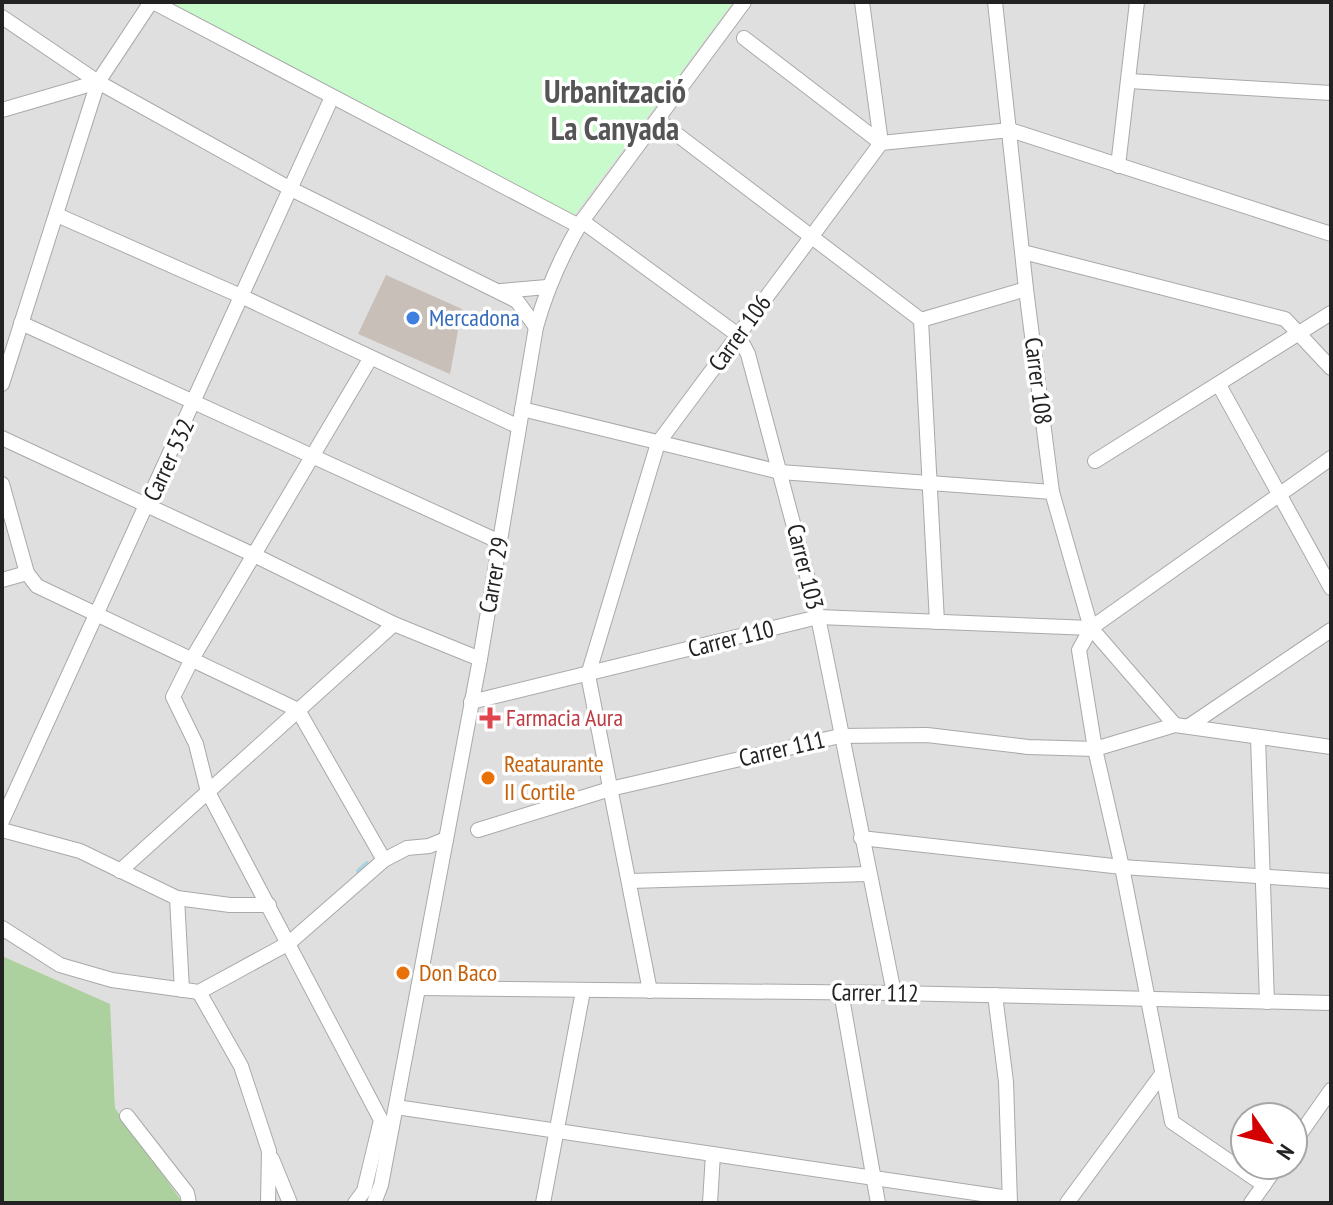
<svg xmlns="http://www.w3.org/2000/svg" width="1333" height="1205" font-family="'PT Sans Narrow',sans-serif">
	<rect width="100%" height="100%" fill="#f2efe9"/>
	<path fill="#e0dfdf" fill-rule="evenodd" d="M2,2H1331V1203H183L115,1108L109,1004L2,956ZM1245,1117H1293V1165H1245Z"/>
	<polygon fill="#add19e" points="2,956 110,1004 115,1108 183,1203 2,1203"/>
	<polygon fill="#c8facc" points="159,2 733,2 573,217"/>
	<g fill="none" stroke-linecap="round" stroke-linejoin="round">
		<polyline stroke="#aad3df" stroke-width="4" points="358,871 367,863"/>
	</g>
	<polygon fill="#c7bfb8" points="386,275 462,309 450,374 358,334"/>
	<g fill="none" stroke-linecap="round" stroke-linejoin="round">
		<defs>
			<g id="street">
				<polyline points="153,2 579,226"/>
				<polyline points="995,2 1026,289 1052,492 1091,628 1175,725"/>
				<polyline points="2,17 98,82 289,188 517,301 536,327"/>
				<polyline points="744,38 881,143 1010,130 1331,234"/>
				<polyline points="1129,81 1331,93"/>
				<polyline points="2,110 98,82"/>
				<polyline points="658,120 921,320 1026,289"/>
				<polyline points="1118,166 1137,2"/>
				<polyline points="57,215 243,297 519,427"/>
				<polyline points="582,221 738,335 748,354 818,617 894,993"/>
				<polyline points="1023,252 1285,319 1331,368"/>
				<polyline points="501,291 547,287"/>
				<polyline points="921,320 937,622"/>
				<polyline points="21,323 500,542"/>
				<polyline points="2,384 98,82 151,2"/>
				<polyline points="1219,385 1331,588"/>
				<polyline points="522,409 780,472 1052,492"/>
				<polyline points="2,438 254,555 394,624 480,659"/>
				<polyline points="1095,461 1331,313"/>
				<polyline points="2,484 27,573 37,586 298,710 384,860"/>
				<polyline points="2,580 27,573"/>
				<polyline points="471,702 818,617 1091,628"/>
				<polyline points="1189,726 1331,630"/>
				<polyline points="1258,737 1267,1002"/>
				<polyline points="2,821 332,97"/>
				<polyline points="2,830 80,851 177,898 230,905 269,905"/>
				<polyline points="478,830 610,789 840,736 927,735 1028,747 1095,749 1175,725 1331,747"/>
				<polyline points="861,838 1122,867 1331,881"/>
				<polyline points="120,871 394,624"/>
				<polyline points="630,881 868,874"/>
				<polyline points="177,898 182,990"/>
				<polyline points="2,928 60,965 112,980 199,992 289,943 384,860 407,848 429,846 446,839"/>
				<polyline points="418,988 894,993 1331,1003"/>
				<polyline points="650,991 588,675 658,443 881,143 862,2"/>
				<polyline points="199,992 241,1066 269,1151 268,1203"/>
				<polyline points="841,992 878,1203"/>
				<polyline points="995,995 1006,1082 1010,1203"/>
				<polyline points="396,1107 1009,1198"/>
				<polyline points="127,1116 187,1193 189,1203"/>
				<polyline points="1293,1144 1331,1090"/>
				<polyline points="272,1159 290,1203"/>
				<polyline points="1264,1185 1172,1122 1122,867 1095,749 1079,650 1091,628 1331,458"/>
				<polyline points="355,1203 364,1191 381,1120 208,792 196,744 173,697 192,659 370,359"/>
				<path d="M374,1203L381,1185L480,659L536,327C547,288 561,256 582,221L744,2"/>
				<polyline points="543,1203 583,991"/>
				<polyline points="710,1203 713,1154"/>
				<polyline points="1067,1203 1162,1074"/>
				<polyline points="1251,1203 1278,1165"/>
			</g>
		</defs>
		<use href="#street" stroke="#a9a9a9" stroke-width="16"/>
		<use href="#street" stroke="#fff" stroke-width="14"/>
	</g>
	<circle fill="#3f7fe0" stroke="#fff" stroke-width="3" cx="413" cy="318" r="8"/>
	<path fill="#e0444e" stroke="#fff" stroke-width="3" d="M486 706h8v8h8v8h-8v8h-8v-8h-8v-8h8z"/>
	<g fill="#e8710a" stroke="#fff" stroke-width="3">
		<circle cx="488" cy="778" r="8"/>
		<circle cx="403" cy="973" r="8"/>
	</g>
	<g text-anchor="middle" stroke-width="7" stroke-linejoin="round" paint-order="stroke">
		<g font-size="24" fill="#366cbe" stroke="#fff" text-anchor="start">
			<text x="429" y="326">Mercadona</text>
		</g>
		<g font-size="24" fill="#222" stroke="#fff">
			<text transform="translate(740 333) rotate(-54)" y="8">Carrer 106</text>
			<text transform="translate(1038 381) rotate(83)" y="8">Carrer 108</text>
			<text transform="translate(169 460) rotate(-65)" y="8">Carrer 532</text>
			<text transform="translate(805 567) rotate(76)" y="8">Carrer 103</text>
			<text transform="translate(494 575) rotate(-80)" y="8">Carrer 29</text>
			<text transform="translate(731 639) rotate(-14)" y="8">Carrer 110</text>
			<text transform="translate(782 749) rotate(-13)" y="8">Carrer 111</text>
			<text transform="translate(875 993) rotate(1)" y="8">Carrer 112</text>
		</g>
		<g font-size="24" fill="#be3a42" stroke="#fff" text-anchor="start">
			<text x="506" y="726">Farmacia Aura</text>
		</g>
		<g font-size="24" fill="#c56008" stroke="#fff" text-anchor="start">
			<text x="504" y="772">Reataurante<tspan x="504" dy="28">II Cortile</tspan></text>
			<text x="419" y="981">Don Baco</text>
		</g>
		<g font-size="32" font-weight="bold" fill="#555" stroke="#fff">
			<text x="615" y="103">Urbanització<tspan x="615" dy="37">La Canyada</tspan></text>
		</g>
	</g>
	<rect width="1333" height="1205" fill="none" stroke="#222222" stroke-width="8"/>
	<g transform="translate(1269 1141) rotate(124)"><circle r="38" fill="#ffffff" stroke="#a7a7a7" stroke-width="2"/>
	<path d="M0-6L14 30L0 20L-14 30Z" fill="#d40000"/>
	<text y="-12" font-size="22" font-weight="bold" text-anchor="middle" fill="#222222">N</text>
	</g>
</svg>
